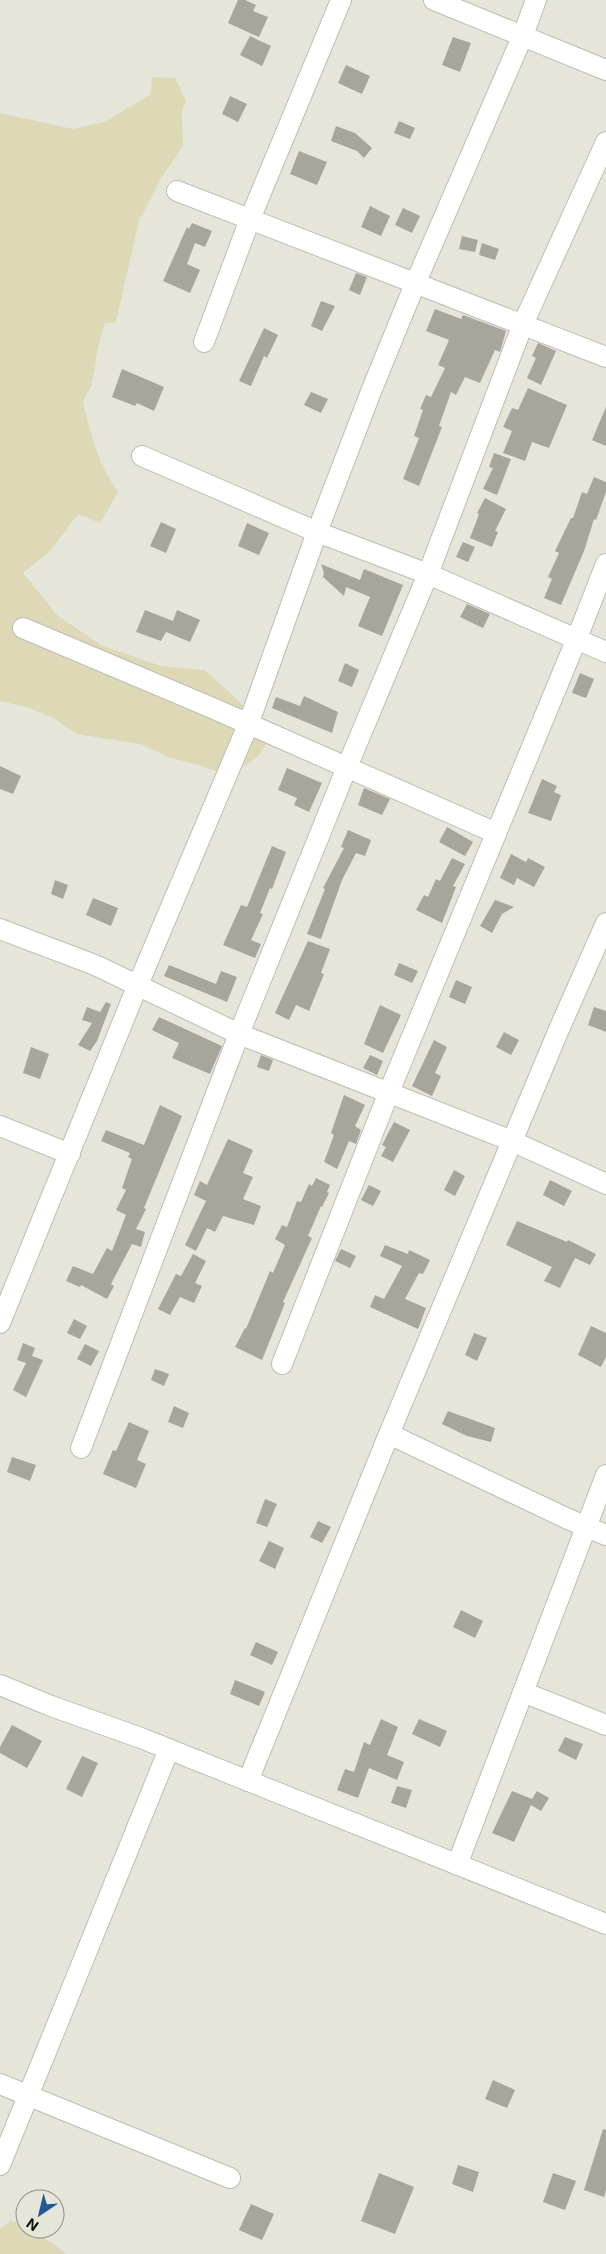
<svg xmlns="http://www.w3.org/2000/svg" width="606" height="2254" font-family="Inter,sans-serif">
	<rect width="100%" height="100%" fill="#e6e5da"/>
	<g fill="#ddd9b7">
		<path d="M152,77L175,78L186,101L182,111L183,146L160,180L139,221L116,322L105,323L98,347L92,384L83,402C92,438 97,461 118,492L100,523L78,514L51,550L23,573L58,616L103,646L161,666L205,670L272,732C258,761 254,762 225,774L198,765L171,758L140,744L76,734L55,719L30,708L0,701V113L73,129L104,122L148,96L151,92Z"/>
		<path d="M12,2220C28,2232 52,2239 66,2254H0V2229Z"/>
	</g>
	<g fill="#a8a69c">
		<polygon points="238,0 245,0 256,5 253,11 268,17 259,37 228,23"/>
		<polygon points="250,36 271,46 262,66 240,55"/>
		<polygon points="453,37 471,43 460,72 442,65"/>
		<polygon points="346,65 370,76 362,94 338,83"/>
		<polygon points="230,96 247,104 238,122 222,114"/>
		<polygon points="399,121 415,128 410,139 394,133"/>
		<polygon points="336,126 355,133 372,148 364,158 357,151 331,141"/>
		<polygon points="299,151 327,162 317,185 290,174"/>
		<polygon points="370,206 390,216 381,236 361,227"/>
		<polygon points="403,208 420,216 412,233 395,225"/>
		<polygon points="192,223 212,231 205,247 195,243 187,264 200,270 190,293 163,281 187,227 189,229"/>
		<polygon points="462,236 478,240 475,252 459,249"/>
		<polygon points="482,243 499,249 495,260 479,255"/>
		<polygon points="356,273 367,277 360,295 349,290"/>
		<polygon points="321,301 335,306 322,331 311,326"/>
		<polygon points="435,309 461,319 463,315 506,331 500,352 495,350 480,383 465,377 456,395 451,392 439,426 442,427 419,486 403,479 419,438 414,436 423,410 420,409 426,395 431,397 445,368 438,365 449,340 426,331"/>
		<polygon points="264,328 278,335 267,358 264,356 251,386 239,381"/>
		<polygon points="538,343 556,351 541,385 527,378 536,358 532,356"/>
		<polygon points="122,369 164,387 154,411 137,403 135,406 112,397"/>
		<polygon points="528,388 567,405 549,448 532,442 525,461 503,453 512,431 503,427 512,408 518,410"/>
		<polygon points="311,392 328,399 321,413 304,405"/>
		<polygon points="606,407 606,446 592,440"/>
		<polygon points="494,453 511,459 497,495 483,489 493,468 489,467"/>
		<polygon points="594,477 606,482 606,492 596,520 594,519 584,551 561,605 544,598 552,579 548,577 559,553 555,551 571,518 573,518 582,492 587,494"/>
		<polygon points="485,498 506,509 495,531 498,532 492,547 470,538 479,514 477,513"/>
		<polygon points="161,522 176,529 166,553 150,546"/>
		<polygon points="247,523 269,533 259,555 238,546"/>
		<polygon points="463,542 475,547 468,562 456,557"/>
		<polygon points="321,564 360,580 364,569 403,585 382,636 358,626 370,597 346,587 344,596 323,577 324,573"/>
		<polygon points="467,604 490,614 483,628 460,617"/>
		<polygon points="145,610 173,621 177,610 200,620 190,642 166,632 161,641 136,632"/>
		<polygon points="345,663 359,670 352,687 338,681"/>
		<polygon points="580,673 594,679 586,698 572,693"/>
		<polygon points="304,696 338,712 332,733 272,708 276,697 300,706"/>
		<polygon points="0,766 21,776 13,794 0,789"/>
		<polygon points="287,768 322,783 309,812 294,805 297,798 278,790"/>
		<polygon points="542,779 557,786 554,792 561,795 551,821 528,813"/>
		<polygon points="364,788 390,799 382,815 358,805"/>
		<polygon points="447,827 473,842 465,856 439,842"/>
		<polygon points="348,830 371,840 365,856 356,853 342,880 321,939 307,934 325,889 323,888 344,848 341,847"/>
		<polygon points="272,846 286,852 272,889 270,888 260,913 263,914 251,940 261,944 255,958 223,945 241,905 247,907"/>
		<polygon points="511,854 526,862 528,858 545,867 534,887 517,878 514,885 500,878"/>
		<polygon points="452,858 465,864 453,886 456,887 442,923 416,910 424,895 428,897 436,879 440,881"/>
		<polygon points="55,880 68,885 63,899 51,894"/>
		<polygon points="93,898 118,908 111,926 86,915"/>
		<polygon points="495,900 514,907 502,914 492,933 480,926"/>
		<polygon points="308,941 330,949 321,973 324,974 309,1011 296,1005 289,1020 275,1013"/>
		<polygon points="399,963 418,971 412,983 394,975"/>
		<polygon points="169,965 216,984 221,971 237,977 227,1002 164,976"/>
		<polygon points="456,980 472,987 465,1004 449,997"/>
		<polygon points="106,1002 111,1004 97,1041 90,1051 78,1045 92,1023 82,1020 87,1007 100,1012"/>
		<polygon points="380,1005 401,1015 383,1053 364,1044"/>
		<polygon points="594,1007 606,1011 606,1032 588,1025"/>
		<polygon points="159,1017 222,1046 210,1074 172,1058 179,1043 152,1030"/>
		<polygon points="504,1032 519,1040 511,1055 496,1047"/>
		<polygon points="434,1040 447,1047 435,1073 441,1076 432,1096 412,1086"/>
		<polygon points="31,1047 49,1054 40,1079 23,1073"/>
		<polygon points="261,1055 273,1060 269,1071 257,1067"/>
		<polygon points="370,1055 383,1061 377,1075 363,1068"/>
		<polygon points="344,1095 365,1105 355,1126 361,1130 356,1144 349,1141 337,1169 324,1162 334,1135 331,1133"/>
		<polygon points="160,1105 182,1116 144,1208 146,1209 136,1229 145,1232 141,1247 132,1244 111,1284 114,1286 107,1299 81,1285 80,1287 66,1281 73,1266 93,1274 107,1248 112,1251 126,1215 116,1210 126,1190 122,1188 132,1159 128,1157 130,1153 101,1141 106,1130 144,1145"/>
		<polygon points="394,1122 410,1130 393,1162 381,1156 386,1147 382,1145"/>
		<polygon points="228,1139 253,1150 243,1173 253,1177 243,1199 261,1206 254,1225 223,1216 215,1232 207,1228 196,1251 185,1245 206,1201 194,1195 200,1181 207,1185"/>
		<polygon points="454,1170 465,1176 455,1196 444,1190"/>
		<polygon points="316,1178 330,1185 327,1192 329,1193 322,1207 321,1206 308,1236 312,1238 283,1302 285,1303 262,1360 235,1347 245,1328 246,1329 270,1271 273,1273 285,1245 275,1239 282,1225 287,1227 297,1201 301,1202 309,1184 312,1186"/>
		<polygon points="550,1180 572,1191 564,1206 543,1195"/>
		<polygon points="369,1185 381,1191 373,1206 361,1200"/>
		<polygon points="517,1221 567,1242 568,1240 596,1254 590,1265 575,1258 560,1288 544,1281 552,1267 506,1245"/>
		<polygon points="385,1245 408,1254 409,1250 430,1260 423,1274 419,1273 405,1299 426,1308 418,1329 370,1307 375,1295 384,1299 402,1266 380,1256"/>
		<polygon points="341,1249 356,1256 350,1268 335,1261"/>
		<polygon points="193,1254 206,1261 195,1283 202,1286 194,1303 180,1297 170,1315 158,1309 176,1274 181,1276"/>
		<polygon points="74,1319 87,1326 80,1339 67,1333"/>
		<polygon points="591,1326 606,1333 606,1357 601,1367 578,1355"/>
		<polygon points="474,1333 487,1338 477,1361 465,1355"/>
		<polygon points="23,1343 35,1348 32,1356 43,1360 26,1397 13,1390 26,1363 17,1360"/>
		<polygon points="85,1344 99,1351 91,1366 77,1359"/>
		<polygon points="155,1369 169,1374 164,1386 151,1380"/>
		<polygon points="174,1406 189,1413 183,1428 168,1422"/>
		<polygon points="448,1411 495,1428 491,1442 467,1436 442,1424"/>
		<polygon points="129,1422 149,1431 137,1460 146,1464 136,1488 103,1474 113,1450 116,1451"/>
		<polygon points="12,1457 36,1465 30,1481 7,1472"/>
		<polygon points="265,1499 277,1504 267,1527 256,1523"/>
		<polygon points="318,1521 331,1527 322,1543 310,1537"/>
		<polygon points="269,1541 284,1548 275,1569 259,1561"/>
		<polygon points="461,1610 483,1621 475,1638 453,1627"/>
		<polygon points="256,1642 278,1652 272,1665 250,1655"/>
		<polygon points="235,1680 265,1692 259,1706 230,1694"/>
		<polygon points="381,1719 398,1727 387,1755 404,1762 397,1780 369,1768 358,1798 337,1790 345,1769 354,1772 364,1742 370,1745"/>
		<polygon points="419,1719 447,1731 440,1747 412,1734"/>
		<polygon points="12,1725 42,1741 27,1768 0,1753 0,1747"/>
		<polygon points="565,1737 583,1744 576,1760 558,1751"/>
		<polygon points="82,1756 98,1763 82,1797 66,1789"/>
		<polygon points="397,1786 412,1790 406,1808 391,1803"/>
		<polygon points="512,1791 532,1799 537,1791 549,1798 541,1811 531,1805 514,1842 492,1833"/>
		<polygon points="493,2080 515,2090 507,2108 485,2099"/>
		<polygon points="603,2129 606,2130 606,2190 604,2197 584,2190"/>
		<polygon points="458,2165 479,2172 473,2192 452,2184"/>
		<polygon points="379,2173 414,2187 395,2234 361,2221"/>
		<polygon points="553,2173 576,2181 565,2210 543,2202"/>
		<polygon points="251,2204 274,2214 262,2240 239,2230"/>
	</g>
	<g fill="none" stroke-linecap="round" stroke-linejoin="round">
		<defs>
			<g id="minor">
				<polyline points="434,0 606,70"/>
				<polyline points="177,191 606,357"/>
				<polyline points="204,342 250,219 341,0"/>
				<polyline points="142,456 317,532 428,574 606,652"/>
				<polyline points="23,628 210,707 496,833"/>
				<polyline points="0,929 95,965 239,1034 512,1141 606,1184"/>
				<polyline points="0,1126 70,1154"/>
				<polyline points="0,1323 137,987 248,725 317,532 372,389 415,284 523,35 536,0"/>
				<polyline points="282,1364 389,1092 577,638 606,564"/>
				<polyline points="389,1434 568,1519 606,1535"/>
				<polyline points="81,1448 239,1034 347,767 428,574 523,324 606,142"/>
				<polyline points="0,1685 51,1706 141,1738 606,1924"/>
				<polyline points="523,1692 606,1725"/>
				<polyline points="248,1781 389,1434 560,1027 606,923"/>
				<polyline points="457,1865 606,1475"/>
				<polyline points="0,2084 230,2178"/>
				<polyline points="0,2165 169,1749"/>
			</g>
		</defs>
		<use href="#minor" stroke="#bebdb3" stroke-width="22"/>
		<use href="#minor" stroke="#fff" stroke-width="20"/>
	</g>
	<g transform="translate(40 2214) rotate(215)"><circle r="24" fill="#e6e5da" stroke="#8f8f86"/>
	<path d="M0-4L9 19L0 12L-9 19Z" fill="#215991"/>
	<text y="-8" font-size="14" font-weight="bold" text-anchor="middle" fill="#0d0d09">N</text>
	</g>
</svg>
